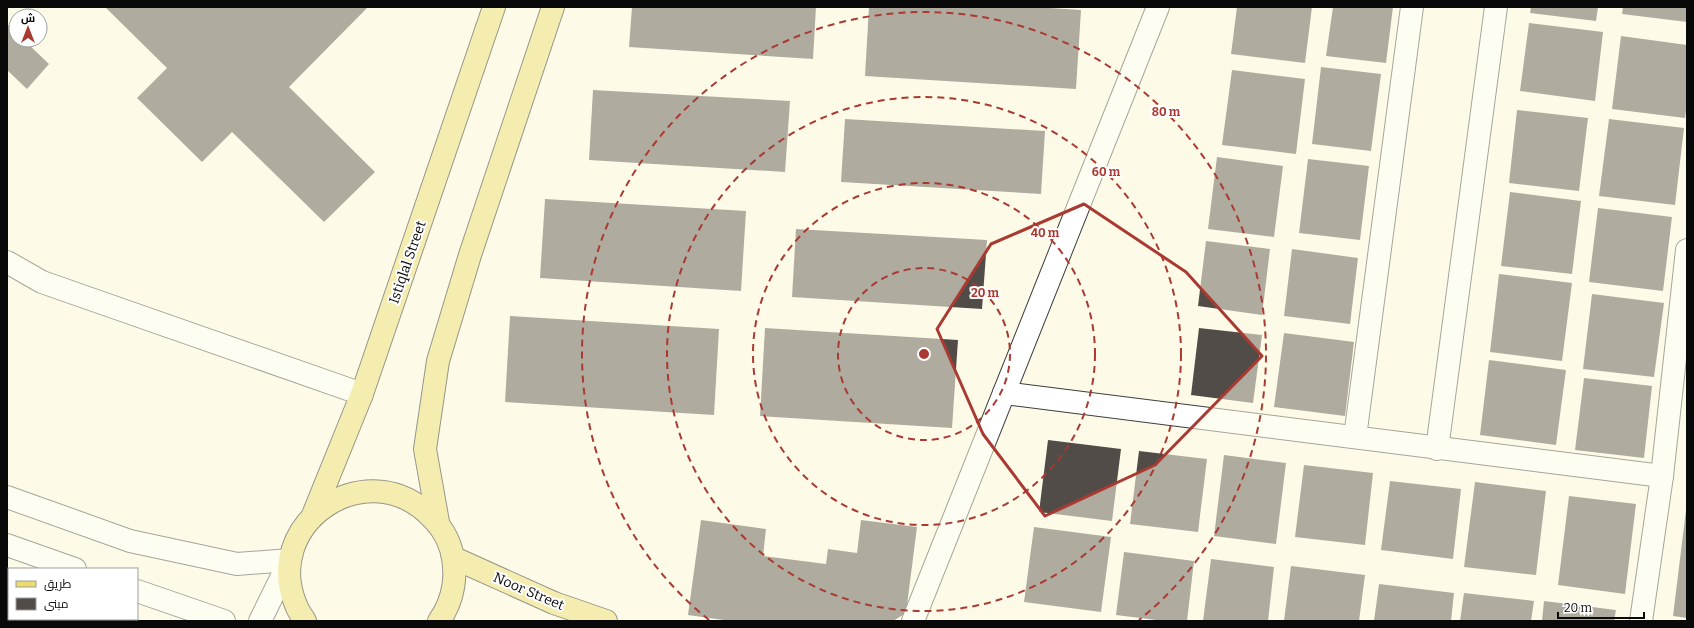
<svg xmlns="http://www.w3.org/2000/svg" width="1694" height="628" font-family="Bitter,Cairo,serif">
	<rect width="100%" height="100%" fill="#fdfbe8"/>
	<g fill="#514c47">
		<polygon points="105,7 366,7 367,8 289,87 375,172 324,222 232,132 202,162 137,98 167,68"/>
		<polygon points="632,7 816,7 813,59 629,47"/>
		<polygon points="869,7 1034,7 1081,10 1076,89 865,76"/>
		<polygon points="1237,7 1312,7 1305,63 1231,54"/>
		<polygon points="1333,7 1393,7 1386,63 1326,56"/>
		<polygon points="1531,7 1598,7 1596,21 1530,13"/>
		<polygon points="1623,7 1687,7 1687,22 1622,14"/>
		<polygon points="1529,23 1603,32 1595,101 1520,91"/>
		<polygon points="7,24 16,33 16,40 24,40 49,64 27,89 7,70"/>
		<polygon points="1621,36 1687,45 1687,103 1685,118 1612,109"/>
		<polygon points="1321,67 1381,74 1371,151 1312,144"/>
		<polygon points="1232,70 1305,79 1296,154 1222,145"/>
		<polygon points="593,90 790,101 785,172 589,160"/>
		<polygon points="1517,110 1588,118 1579,191 1509,183"/>
		<polygon points="845,119 1045,131 1041,194 841,182"/>
		<polygon points="1609,119 1684,128 1675,205 1599,196"/>
		<polygon points="1217,157 1283,166 1274,237 1208,229"/>
		<polygon points="1308,159 1369,166 1360,240 1299,233"/>
		<polygon points="1510,192 1581,201 1572,274 1501,266"/>
		<polygon points="545,199 746,211 741,291 540,278"/>
		<polygon points="1598,208 1672,217 1663,291 1589,282"/>
		<polygon points="796,229 987,240 982,309 792,297"/>
		<polygon points="1206,241 1270,249 1262,315 1198,306"/>
		<polygon points="1292,249 1358,258 1350,324 1284,316"/>
		<polygon points="1499,274 1572,283 1562,361 1490,352"/>
		<polygon points="1592,294 1664,303 1654,377 1583,369"/>
		<polygon points="510,316 719,329 714,415 505,402"/>
		<polygon points="765,328 958,340 952,428 760,416"/>
		<polygon points="1199,328 1262,335 1253,403 1191,395"/>
		<polygon points="1284,333 1354,342 1345,416 1274,407"/>
		<polygon points="1489,360 1566,370 1556,445 1480,435"/>
		<polygon points="1584,378 1652,386 1644,458 1575,450"/>
		<polygon points="1048,440 1121,449 1112,521 1039,512"/>
		<polygon points="1139,451 1207,459 1198,532 1130,524"/>
		<polygon points="1224,455 1286,463 1276,544 1214,536"/>
		<polygon points="1304,465 1373,473 1365,545 1295,537"/>
		<polygon points="1390,481 1461,489 1453,559 1381,550"/>
		<polygon points="1475,482 1546,491 1536,575 1464,567"/>
		<polygon points="1569,496 1636,504 1625,594 1558,585"/>
		<polygon points="1686,510 1687,510 1687,618 1673,616"/>
		<polygon points="701,520 766,529 763,556 826,564 828,549 857,553 861,520 917,527 906,613 893,621 731,621 688,615"/>
		<polygon points="1034,527 1111,537 1101,612 1024,602"/>
		<polygon points="1124,552 1194,561 1187,621 1164,621 1116,615"/>
		<polygon points="1211,559 1274,567 1268,621 1203,621"/>
		<polygon points="1291,566 1365,575 1359,621 1284,621"/>
		<polygon points="1379,584 1454,593 1451,621 1374,621"/>
		<polygon points="1464,593 1534,601 1531,621 1460,621"/>
		<polygon points="1544,601 1616,610 1614,621 1542,621"/>
	</g>
	<g fill="none" stroke-linecap="round" stroke-linejoin="round">
		<defs>
			<g id="minor">
				<polyline points="7,262 42,282 362,394"/>
				<polyline points="1004,393 1662,476"/>
				<polyline points="1355,437 1412,7"/>
				<polyline points="1437,449 1496,7"/>
				<polyline points="7,497 130,541 237,564 290,560"/>
				<polyline points="7,545 75,569"/>
				<polyline points="137,591 224,621"/>
				<polyline points="260,621 290,560"/>
				<polyline points="913,621 1158,7"/>
				<polyline points="1641,621 1662,476 1687,250"/>
			</g>
			<g id="major">
				<polyline points="313,515 362,394 494,7"/>
				<polyline points="438,522 425,449 438,361 470,255 553,7"/>
				<polyline points="454,558 554,603 606,621"/>
				<path d="M305,621C302,616 298,611 296,605C262,525 362,455 426,512C438,523 446,533 451,549C458,574 454,600 439,621"/>
			</g>
		</defs>
		<use href="#minor" stroke="#3c3c3c" stroke-width="24"/>
		<use href="#major" stroke="#1a1a1a" stroke-width="24"/>
		<use href="#minor" stroke="#fff" stroke-width="22"/>
		<use href="#major" stroke="#ebdb6a" stroke-width="22"/>
	</g>
	<path d="M0 0H1694V628H0ZM1084,204L1186,272L1262,356L1155,465L1045,516L983,434L937,329L991,244Z" fill="#fdfbe8" fill-opacity=".55" fill-rule="evenodd"/>
	<path fill="none" stroke="#aa3a31" stroke-width="3" stroke-linejoin="round" d="M1084,204L1186,272L1262,356L1155,465L1045,516L983,434L937,329L991,244Z"/>
	<g fill="none" stroke="#aa3a31" stroke-width="2" stroke-dasharray="7 5">
		<circle cx="924" cy="354" r="86"/>
		<circle cx="924" cy="354" r="171"/>
		<circle cx="924" cy="354" r="257"/>
		<path d="M709 620A342 342 0 1 1 1139 620"/>
	</g>
	<g text-anchor="middle" stroke-width="4" stroke-linejoin="round" paint-order="stroke">
		<g font-size="14" fill="#090909" stroke="#fff">
			<text transform="translate(407 262) rotate(-71)" y="5">Istiqlal Street</text>
			<text transform="translate(529 591) rotate(23)" y="5">Noor Street</text>
		</g>
	</g>
	<circle cx="924" cy="354" r="6" fill="#aa3a31" stroke="#fff" stroke-width="2"/>
	<g font-size="12" text-anchor="middle" font-weight="bold" fill="#aa3a31" stroke="#fff" stroke-width="4" stroke-linejoin="round" paint-order="stroke">
		<text x="1166" y="116">80 m</text>
		<text x="1106" y="176">60 m</text>
		<text x="1045" y="237">40 m</text>
		<text x="985" y="297">20 m</text>
	</g>
	<rect width="1694" height="628" fill="none" stroke="#090909" stroke-width="16"/>
	<rect x="8" y="568" width="130" height="52" fill="#ffffff" stroke="#9d9d9d"/>
	<rect x="16" y="581" width="20" height="6" fill="#ebdb6a" stroke="#9d9d9d"/>
	<text x="44" y="588" font-size="12" fill="#090909">طريق</text>
	<rect x="16" y="598" width="20" height="12" fill="#514c47" stroke="#9d9d9d"/>
	<text x="44" y="608" font-size="12" fill="#090909">مبنى</text>
	<g transform="translate(28 28)"><circle r="19" fill="#ffffff" stroke="#9d9d9d"/>
	<path d="M0-3L7 15L0 10L-7 15Z" fill="#aa3a31"/>
	<text y="-6" font-size="11" font-weight="bold" text-anchor="middle" fill="#090909">ش</text>
	</g>
	<path d="M1558 612v6h86v-6" fill="none" stroke="#090909" stroke-width="2"/>
	<text x="1564" y="612" font-size="12" fill="#090909" stroke="#ffffff" stroke-width="3" paint-order="stroke">20 m</text>
</svg>
